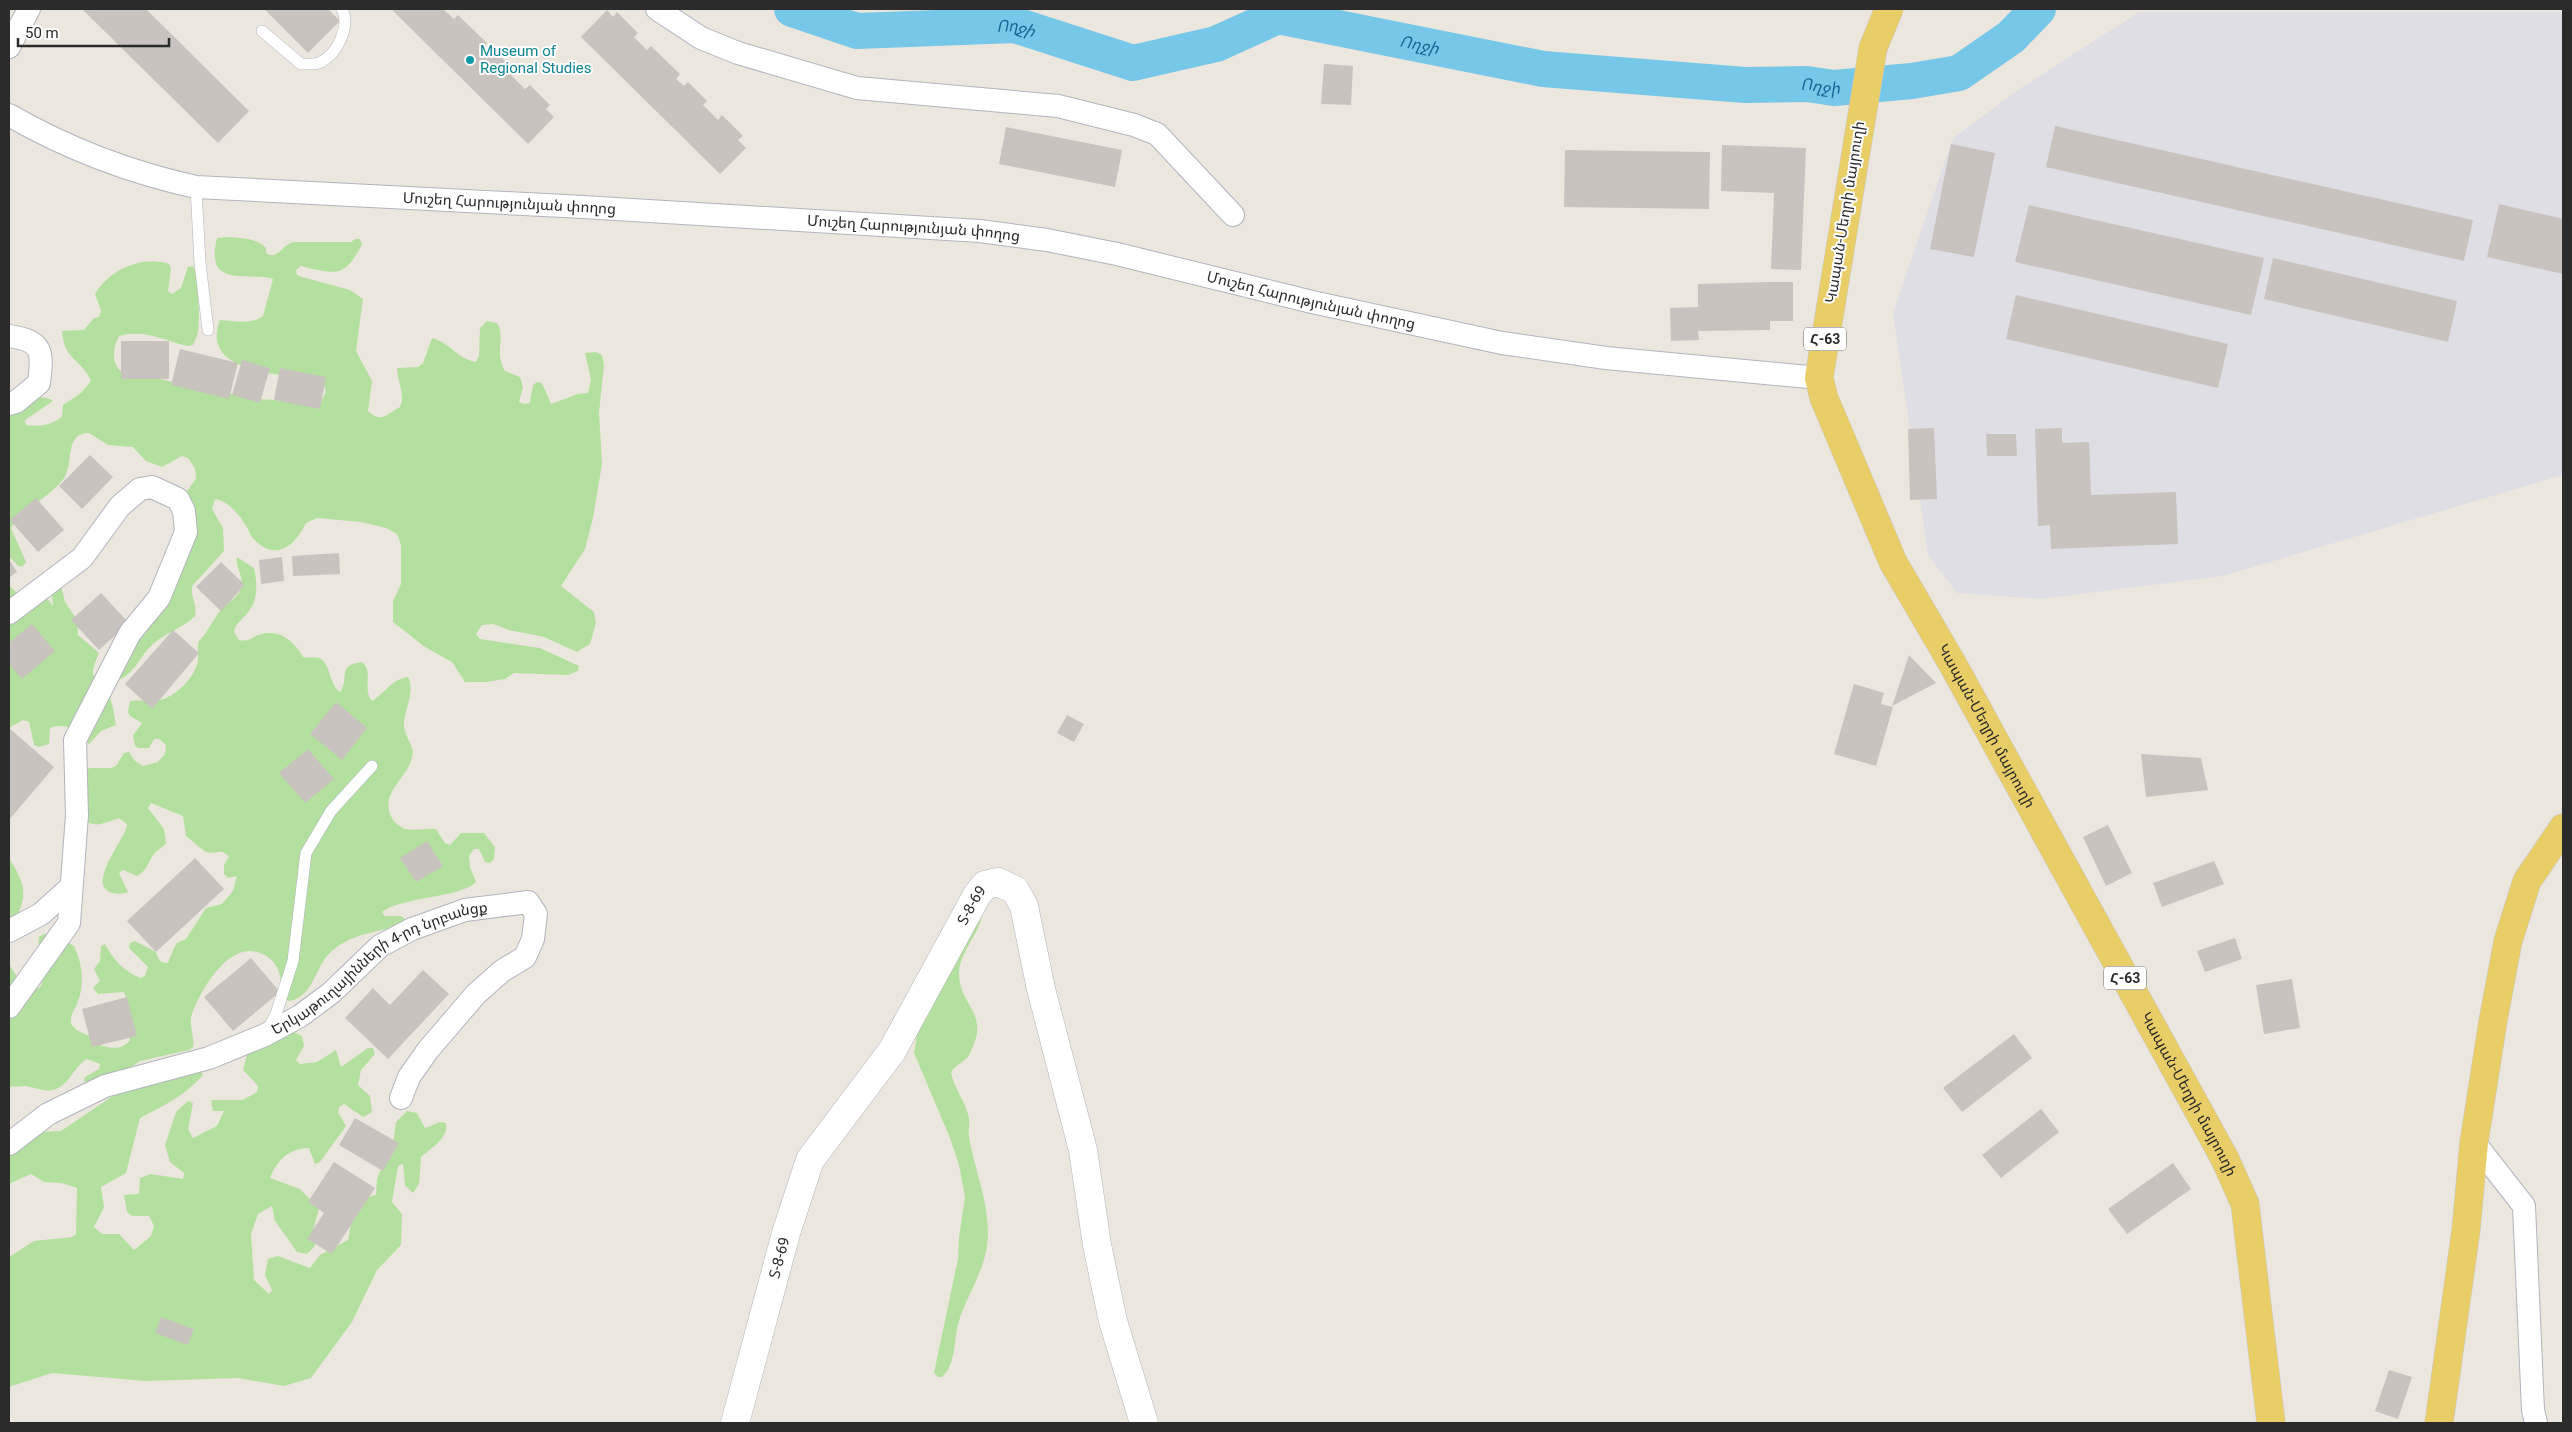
<svg xmlns="http://www.w3.org/2000/svg" width="2572" height="1432" font-family="Roboto,'Noto Sans Armenian',sans-serif">
	<rect width="100%" height="100%" fill="#ece7de"/>
	<polygon fill="#e0dee5" points="2139,12 2563,12 2563,475 2223,576 2041,599 1957,593 1928,555 1893,313 1953,138 2018,90"/>
	<g fill="#b3e09e">
		<path d="M228,237C241,238 257,238 266,248V253C278,261 282,244 294,242H351L355,239H360L362,244C345,279 335,274 301,266L296,270L297,275L302,277L350,290L363,299L356,351L372,381L368,411C383,424 386,414 400,407C406,395 397,381 397,368L418,367L423,363L432,338C451,343 457,359 476,362L479,356L480,328L487,321L497,323C506,336 494,354 505,371L520,377L523,387L519,402L524,404L530,403L533,385L537,382L542,383L551,404L578,394L588,393L591,380L585,353L596,352L602,355L604,365L599,413L602,464L593,518L585,549L561,586L594,612L596,623L590,644L577,652L544,637L509,630L493,624L482,625L476,634L480,639L540,648L579,666L578,671L568,675L514,673L505,679L487,682H465L452,662L425,647L393,622V601L401,584V545L397,534L386,528L361,522L317,518L306,523C294,547 275,563 252,537C249,534 249,530 247,527C239,515 230,502 215,499L212,509L223,528L224,551L193,585C189,595 198,604 195,616C183,628 165,633 153,644C138,658 135,675 114,682L142,620L174,535L186,492L196,479L195,468L188,458L182,456L162,467L146,461L133,447L108,445L89,433C64,433 74,463 64,478C51,497 23,508 11,528L26,562L22,567L17,565L9,556V409C22,403 40,391 53,401L25,420L26,425C38,427 54,425 62,416L63,405L81,393L91,381C81,358 64,361 62,331L84,330L94,318L99,317L101,311L95,294C109,270 143,255 169,264L171,268L168,291L172,294L181,288L188,267L193,266L197,275L199,316L198,333L193,345L187,346C163,340 145,329 119,336C113,347 111,363 121,371L255,399L321,402L326,391L322,380C289,375 198,375 220,320C234,321 251,325 263,316L273,279C248,271 204,290 217,238Z"/>
		<path d="M237,557L254,568C258,586 258,602 245,616C240,621 235,625 234,632L239,640C247,642 251,638 258,635C279,628 293,640 303,657C307,658 315,657 319,658C331,663 329,685 340,692C350,678 336,665 362,662C374,671 362,690 372,701C385,693 392,679 408,677C415,689 406,708 404,722C402,735 416,745 412,758C406,780 377,795 393,820C396,823 401,828 405,829C415,831 426,828 436,829L445,843L450,845L461,833H484L495,847L494,859L490,863L485,862L479,849H474L469,856L470,867L476,882C458,899 407,895 382,912L385,916H401L410,922L407,926C381,930 347,934 328,955C315,969 311,1000 288,1001L284,997C282,987 281,973 275,964C271,958 264,954 257,952C227,944 200,991 192,1014C188,1025 195,1036 193,1047L189,1050L140,1061L122,1073L89,1083L84,1081L85,1077L99,1069L100,1064L87,1059C77,1065 74,1073 66,1082C51,1097 41,1088 25,1086C20,1086 14,1087 9,1087V945V964L23,987L39,988C50,976 36,953 39,937L44,934L56,935L74,946C82,963 85,983 78,1001C75,1010 70,1014 71,1024C79,1036 91,1032 100,1045C111,1049 122,1050 130,1040L124,1011L128,1002L124,992L98,994L93,988L100,981L94,969L100,961L101,946L105,944C113,959 124,972 141,978L145,976L148,967L129,948L130,943L135,941L156,952C158,960 160,963 168,963L174,948L177,943L186,939L206,908L222,904L233,891L237,876L228,878L224,874V865L229,857C221,847 215,855 206,852C202,850 190,839 186,836L183,816L151,803L148,808L164,829L166,843C163,848 157,850 154,854C147,863 148,870 137,876L123,870L119,873L128,892C123,894 119,894 113,893C83,886 128,836 127,824L119,818C99,825 94,829 77,815L86,773L89,768H111L116,766L124,753L129,752L134,760L143,766L158,762L165,754L166,745L159,739H154L149,748H139L135,746L133,735L142,723L130,716L128,712L130,701C139,699 145,702 154,701C172,700 192,681 197,664C200,656 196,649 199,641C208,632 212,621 220,611C227,602 241,597 242,584C242,574 235,566 237,557Z"/>
		<path d="M9,585L20,596L47,598L53,606L52,596L48,592L61,586L65,602L77,620L78,635L99,653C86,684 96,670 108,694C113,702 114,715 116,725L101,731L89,744C76,731 69,722 50,728L49,744L39,747L34,745L29,722L23,720L9,728Z"/>
		<path d="M9,858C24,882 30,896 13,922L9,923Z"/>
		<path d="M977,913L982,916C978,936 959,953 959,974C959,1003 988,1014 973,1046C972,1049 970,1054 968,1057C962,1063 957,1064 951,1072C954,1089 966,1102 969,1118C970,1124 968,1131 969,1137C975,1172 992,1209 987,1246C982,1277 966,1296 958,1324C954,1340 956,1365 942,1377H938L934,1373L935,1368L958,1259L959,1237L965,1197L959,1165L950,1138L914,1053L917,1035L927,1009Z"/>
		<path d="M292,1031L302,1036L304,1046L296,1060L300,1064L317,1062L336,1050L341,1067L368,1048H373L375,1054L361,1070L358,1085L370,1096L372,1112L363,1117L344,1104L339,1107L338,1112L346,1126L320,1162L315,1164L309,1148C288,1149 278,1159 270,1178L300,1189L319,1209L313,1230L315,1246L307,1254L297,1252L275,1221L272,1206L258,1214L251,1234L254,1280L269,1294L272,1290L265,1275L268,1259L278,1256L310,1268L320,1255L348,1240L352,1219L347,1202L376,1195L377,1179L394,1138L396,1122L407,1111L417,1113L425,1128L440,1122L446,1123C449,1138 431,1148 421,1157L419,1184L413,1193L405,1185L403,1164L398,1166L392,1202L402,1214L401,1245L377,1270L352,1322L311,1378L284,1386L238,1378L146,1381L52,1373L9,1387V1257L34,1241L72,1237L76,1234L77,1188L61,1183L44,1182L31,1174L9,1184V1148L39,1132L61,1131L117,1093L197,1066L203,1075C186,1095 163,1106 140,1118L126,1173L101,1187L104,1207L94,1227L102,1234H119L134,1250L151,1236L154,1226L149,1216H132L127,1212L124,1195L139,1194L140,1178L151,1174L183,1179L184,1173L170,1162L165,1145L176,1112L188,1101L193,1103L188,1129L193,1138L217,1126L224,1111H213L211,1100H243L257,1092L258,1086L243,1070L247,1055Z"/>
	</g>
	<g fill="none" stroke-linecap="round" stroke-linejoin="round">
		<path stroke="#77c7e8" stroke-width="36" id="s1" d="M792,9L857,31L1015,25L1133,63L1216,44L1278,16L1543,69L1745,85L1807,84L1834,88L1912,81L1959,73L2011,37L2038,9"/>
	</g>
	<g fill="#c8c3be">
		<polygon points="82,9 146,9 249,111 218,143"/>
		<polygon points="264,9 328,9 340,21 308,53"/>
		<polygon points="391,9 443,9 454,19 458,15 487,43 483,48 491,55 495,51 515,71 511,75 525,89 530,85 550,105 546,109 554,117 528,144"/>
		<polygon points="607,10 613,17 617,12 638,33 634,37 647,50 651,46 680,74 676,79 684,86 688,82 707,101 703,105 718,120 722,115 743,136 738,140 746,148 720,174 581,37"/>
		<polygon points="1324,64 1353,66 1351,105 1321,104"/>
		<polygon points="2055,126 2473,220 2464,261 2046,167"/>
		<polygon points="1006,127 1122,150 1115,187 999,164"/>
		<polygon points="1951,144 1995,153 1974,257 1930,249"/>
		<polygon points="1722,145 1806,148 1801,270 1771,269 1774,193 1721,191"/>
		<polygon points="1565,150 1710,152 1709,209 1564,207"/>
		<polygon points="2499,204 2563,219 2563,274 2487,257"/>
		<polygon points="2029,205 2264,258 2251,315 2015,262"/>
		<polygon points="2273,258 2457,301 2448,342 2264,299"/>
		<polygon points="1769,282 1793,282 1793,321 1770,321 1770,330 1698,331 1699,340 1671,341 1670,308 1698,307 1698,284"/>
		<polygon points="2016,295 2228,344 2218,388 2006,339"/>
		<rect x="121" y="341" width="48" height="38"/>
		<polygon points="180,349 238,363 229,399 171,385"/>
		<polygon points="242,360 270,368 260,403 232,395"/>
		<polygon points="280,368 326,377 320,409 274,400"/>
		<polygon points="1934,428 1937,499 1910,500 1908,429"/>
		<polygon points="2062,428 2062,443 2089,442 2091,495 2176,492 2178,544 2051,549 2050,525 2038,526 2035,429"/>
		<polygon points="1986,434 2016,434 2017,456 1987,456"/>
		<polygon points="90,455 113,477 82,509 59,486"/>
		<polygon points="36,498 64,530 38,552 10,520"/>
		<polygon points="339,553 340,574 293,576 292,556"/>
		<polygon points="282,557 284,581 261,584 259,560"/>
		<polygon points="9,559 17,572 9,578"/>
		<polygon points="221,562 245,585 221,611 196,587"/>
		<polygon points="101,593 129,623 99,650 71,620"/>
		<polygon points="32,624 55,651 22,679 9,664 9,643"/>
		<polygon points="173,630 199,653 152,709 125,684"/>
		<polygon points="1909,655 1936,683 1892,706"/>
		<polygon points="1854,684 1884,693 1881,704 1893,707 1876,766 1834,754"/>
		<polygon points="336,702 367,728 342,760 310,734"/>
		<polygon points="1067,715 1084,724 1074,742 1057,733"/>
		<polygon points="9,728 54,767 9,820"/>
		<polygon points="308,749 334,779 305,803 279,773"/>
		<polygon points="2141,754 2201,758 2208,790 2146,797"/>
		<polygon points="2108,825 2132,873 2106,886 2083,837"/>
		<polygon points="427,841 443,866 416,882 400,858"/>
		<polygon points="195,858 224,889 156,952 127,921"/>
		<polygon points="2214,861 2224,884 2162,907 2153,883"/>
		<polygon points="2235,938 2242,959 2205,972 2197,951"/>
		<polygon points="251,958 280,992 233,1031 204,997"/>
		<polygon points="423,970 449,994 388,1059 345,1018 373,988 390,1005"/>
		<polygon points="2292,979 2300,1028 2264,1034 2256,985"/>
		<polygon points="127,997 137,1036 92,1047 82,1009"/>
		<polygon points="2014,1034 2032,1058 1962,1112 1943,1088"/>
		<polygon points="2041,1109 2059,1132 2001,1178 1982,1155"/>
		<polygon points="355,1118 399,1143 383,1171 339,1145"/>
		<polygon points="334,1162 375,1188 332,1254 307,1239 324,1213 308,1202"/>
		<polygon points="2173,1163 2191,1189 2127,1234 2108,1209"/>
		<polygon points="161,1317 194,1329 188,1345 155,1333"/>
		<polygon points="2389,1370 2412,1377 2398,1419 2375,1411"/>
	</g>
	<g fill="none" stroke-linecap="round" stroke-linejoin="round">
		<defs>
			<g id="service">
				<path d="M262,31L301,64C307,64 316,65 321,62C337,54 351,26 342,9"/>
				<polyline points="196,187 200,263 208,330"/>
				<polyline points="268,1029 276,1014 293,961 306,853 331,811 372,766"/>
			</g>
			<g id="minor">
				<polyline points="657,9 701,38 738,53 857,88 1058,106 1134,125 1157,134 1233,215"/>
				<polyline points="9,47 29,9"/>
				<path id="s2" d="M9,115C68,149 128,172 196,187L583,207L980,231L1047,240L1117,254L1312,302L1502,343L1606,358L1819,378"/>
				<path d="M9,336C43,341 43,351 39,383L16,402L9,404"/>
				<polyline points="9,613 82,558 120,506 140,489 152,487 178,499 184,511 186,532 159,598 130,633 75,740 77,815 69,923 9,1007"/>
				<polyline points="9,931 41,914 71,887"/>
				<polyline points="2474,1142 2524,1206 2533,1410 2536,1423"/>
				<path id="s3" d="M9,1144L48,1114L105,1086L209,1058L265,1035L300,1016L331,993L380,946L412,929L465,910L528,902L536,914L533,939L525,957L502,971L476,994L428,1050L409,1077L401,1098"/>
			</g>
			<g id="tertiary">
				<path id="s4" d="M735,1423L786,1233L810,1160L892,1051L977,895L985,885L998,882L1015,890L1024,906L1041,989L1083,1150L1097,1245L1113,1321L1144,1423"/>
			</g>
			<g id="primary">
				<path id="s5" d="M1889,9L1873,48L1819,378L1824,398L1893,562L1952,663L2225,1159L2245,1204L2271,1423"/>
				<polyline points="2439,1423 2466,1230 2474,1142 2493,1021 2508,941 2527,881 2563,828"/>
			</g>
		</defs>
		<use href="#service" stroke="#b2b4be" stroke-width="12"/>
		<use href="#minor" stroke="#b2b4be" stroke-width="24"/>
		<use href="#tertiary" stroke="#b2b4be" stroke-width="29"/>
		<use href="#primary" stroke="#c8c8c8" stroke-width="29"/>
		<use href="#service" stroke="#fff" stroke-width="11"/>
		<use href="#minor" stroke="#fff" stroke-width="22"/>
		<use href="#tertiary" stroke="#fff" stroke-width="28"/>
		<use href="#primary" stroke="#e9ce67" stroke-width="28"/>
	</g>
	<circle fill="#0f9aa8" stroke="#fff" stroke-width="2" cx="470" cy="60" r="5"/>
	<g text-anchor="middle" stroke-width="4" stroke-linejoin="round" paint-order="stroke">
		<g fill="#fff" stroke="#6b6b6b" stroke-width="1">
			<rect x="1804" y="327.5" width="42" height="23" rx="4"/>
			<rect x="2104" y="966.5" width="42" height="23" rx="4"/>
		</g>
		<g font-size="14" font-weight="bold" fill="#2b2b2b">
			<text x="1825" y="344">Հ-63</text>
			<text x="2125" y="983">Հ-63</text>
		</g>
		<g font-size="15" fill="#0d838f" stroke="#fff" text-anchor="start">
			<text x="480" y="56">Museum of<tspan x="480" dy="17">Regional Studies</tspan></text>
		</g>
		<g font-size="15" fill="#2b2b2b" stroke="#fff">
			<text dy="5" stroke="none"><textPath href="#s2" startOffset="515">Մուշեղ Հարությունյան փողոց</textPath></text>
			<text transform="translate(1845 212) rotate(-81)" y="5">Կապան-Մեղրի մայրուղի</text>
			<text dy="5" stroke="none"><textPath href="#s2" startOffset="920">Մուշեղ Հարությունյան փողոց</textPath></text>
			<text dy="5" stroke="none"><textPath href="#s2" startOffset="1325">Մուշեղ Հարությունյան փողոց</textPath></text>
			<text dy="5" stroke="none"><textPath href="#s5" startOffset="764">Կապան-Մեղրի մայրուղի</textPath></text>
			<text dy="5" stroke="none"><textPath href="#s4" startOffset="576">Տ-8-69</textPath></text>
			<text dy="5" stroke="none"><textPath href="#s3" startOffset="416">Երկաթուղայինների 4-րդ նրբանցք</textPath></text>
			<text dy="5" stroke="none"><textPath href="#s5" startOffset="1184">Կապան-Մեղրի մայրուղի</textPath></text>
			<text dy="5" stroke="none"><textPath href="#s4" startOffset="171">Տ-8-69</textPath></text>
		</g>
		<g font-size="16" font-style="italic" fill="#156696" stroke="#fff">
			<text dy="6" stroke="none"><textPath href="#s1" startOffset="228">Ողջի</textPath></text>
			<text dy="6" stroke="none"><textPath href="#s1" startOffset="648">Ողջի</textPath></text>
			<text dy="6" stroke="none"><textPath href="#s1" startOffset="1052">Ողջի</textPath></text>
		</g>
	</g>
	<rect width="2572" height="1432" fill="none" stroke="#2b2b2b" stroke-width="20"/>
	<path d="M18 38v8h151v-8" fill="none" stroke="#2b2b2b" stroke-width="2.5"/>
	<text x="25" y="38" font-size="15" fill="#2b2b2b" stroke="#ffffff" stroke-width="4" paint-order="stroke">50 m</text>
</svg>
